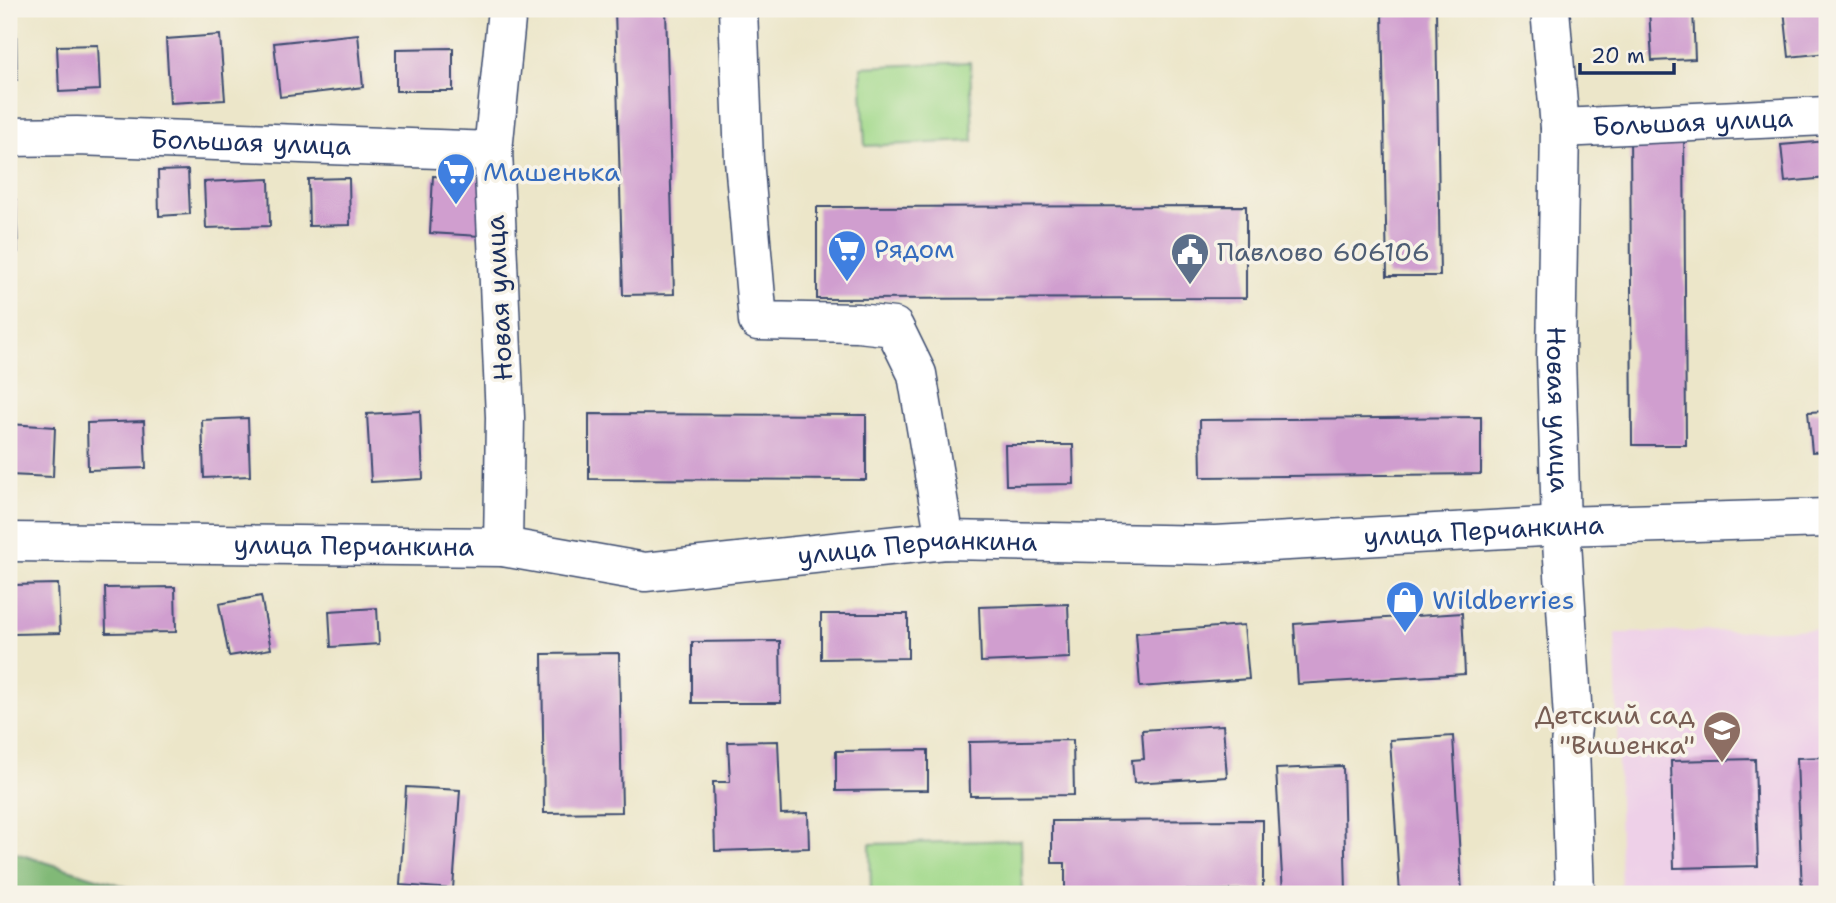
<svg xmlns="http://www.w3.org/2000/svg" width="1836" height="903" font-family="'Shantell Sans',sans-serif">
	<rect width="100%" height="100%" fill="#f7f3e8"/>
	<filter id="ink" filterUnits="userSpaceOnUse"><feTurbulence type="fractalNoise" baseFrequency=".0143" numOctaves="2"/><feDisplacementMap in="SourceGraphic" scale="14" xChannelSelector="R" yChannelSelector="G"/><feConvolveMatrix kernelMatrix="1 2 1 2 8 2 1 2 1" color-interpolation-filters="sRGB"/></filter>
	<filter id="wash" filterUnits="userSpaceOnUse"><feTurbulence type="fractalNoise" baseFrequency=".00686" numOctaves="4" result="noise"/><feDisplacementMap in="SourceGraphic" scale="28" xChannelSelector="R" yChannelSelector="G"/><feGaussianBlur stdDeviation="1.57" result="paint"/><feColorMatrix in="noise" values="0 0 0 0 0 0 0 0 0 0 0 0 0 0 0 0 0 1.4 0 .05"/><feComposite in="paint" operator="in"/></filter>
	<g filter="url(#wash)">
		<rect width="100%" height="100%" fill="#ece6c9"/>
		<polygon fill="#eed0e8" points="1827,629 1827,894 1621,894 1615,633"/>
		<g fill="#a2d98b" stroke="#5e8474" stroke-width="2">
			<polygon points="970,62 973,141 865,146 861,67"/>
			<polygon points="1021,840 1022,894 871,894 870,844"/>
		</g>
		<polygon fill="#81b977" stroke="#4e746a" stroke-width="2" points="9,851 149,894 9,894"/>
		<g id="blocks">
			<g fill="#d09ecf">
				<polygon points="615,9 666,9 674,294 623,295"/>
				<polygon points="1382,9 1436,9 1440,276 1387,276"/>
				<polygon points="1649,9 1693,9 1695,59 1652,61"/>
				<polygon points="1784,9 1827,9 1827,53 1789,57"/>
				<polygon points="16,26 17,80 9,80 9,27"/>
				<polygon points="358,34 363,87 280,97 274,43"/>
				<polygon points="220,35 225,100 170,103 166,39"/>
				<polygon points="98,45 100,90 59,92 57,46"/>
				<polygon points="453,48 453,91 396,91 396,49"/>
				<polygon points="1630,126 1684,126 1686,445 1632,445"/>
				<polygon points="1827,141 1827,178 1785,182 1781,145"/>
				<polygon points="188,170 190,214 159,216 158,171"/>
				<polygon points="433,176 482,178 480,236 430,233"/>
				<polygon points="349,178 350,225 309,226 308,179"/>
				<polygon points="269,179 270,226 206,228 204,182"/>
				<polygon points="16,200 18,252 9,253 9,201"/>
				<polygon points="1246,206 1246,298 817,299 817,207"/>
				<polygon points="420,411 423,479 371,482 367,414"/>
				<polygon points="1827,411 1827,451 1812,452 1808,412"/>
				<polygon points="589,414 866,415 866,480 589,479"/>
				<polygon points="1481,417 1481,474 1201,477 1200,420"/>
				<polygon points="248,418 250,476 204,478 202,420"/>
				<polygon points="144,421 146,468 88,470 87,423"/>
				<polygon points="9,424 55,427 53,477 9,475"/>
				<polygon points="1005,445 1073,445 1074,484 1006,485"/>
				<polygon points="58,584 60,633 13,634 12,585"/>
				<polygon points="175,587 176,632 106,633 105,588"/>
				<polygon points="261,596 271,649 229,656 219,604"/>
				<polygon points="1068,604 1070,658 981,662 979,607"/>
				<polygon points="377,608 379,644 331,647 329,611"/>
				<polygon points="1462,613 1465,674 1298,684 1294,624"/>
				<polygon points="821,614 908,614 908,658 821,659"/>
				<polygon points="1244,625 1249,679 1140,687 1136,633"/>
				<polygon points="780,641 781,703 692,703 692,642"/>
				<polygon points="619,653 622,812 544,813 542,654"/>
				<polygon points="1223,725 1227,777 1134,783 1132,760 1144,759 1142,730"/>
				<polygon points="1453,736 1462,894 1400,894 1390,740"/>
				<polygon points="1073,740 1074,795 970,796 969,742"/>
				<polygon points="778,741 781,814 808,813 809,848 715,851 713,782 730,782 728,742"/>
				<polygon points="928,750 928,790 836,791 836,751"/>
				<polygon points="1827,757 1827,894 1802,894 1797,758"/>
				<polygon points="1755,759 1758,866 1674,868 1671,761"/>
				<polygon points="1343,766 1346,894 1283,894 1276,769"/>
				<polygon points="406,787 460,790 453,889 400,885"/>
				<polygon points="1263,820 1263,890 1065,891 1065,863 1052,863 1052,821"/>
			</g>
		</g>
	</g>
	<g filter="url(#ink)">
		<use href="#blocks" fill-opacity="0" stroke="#3a4a6e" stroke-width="2"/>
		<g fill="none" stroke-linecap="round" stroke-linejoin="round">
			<defs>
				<g id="minor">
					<polyline points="738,9 744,160 758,321 858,323 894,327 917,374 945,540"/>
					<path id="s1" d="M1550,9L1560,128L1556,357L1561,526L1573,719L1570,746L1575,894"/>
					<path id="s2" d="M1560,128L1827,116"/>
					<path id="s3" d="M9,137L77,136L493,151"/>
					<path id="s4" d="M9,542L503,547L645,572L945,540L1215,545L1561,526L1827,518"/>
					<polyline points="503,547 505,417 493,151 507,9"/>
				</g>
			</defs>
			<use href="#minor" stroke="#3a4a6e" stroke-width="41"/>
			<use href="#minor" stroke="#fff" stroke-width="38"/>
		</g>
	</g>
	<defs>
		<symbol id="supermarket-pin" viewBox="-11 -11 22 30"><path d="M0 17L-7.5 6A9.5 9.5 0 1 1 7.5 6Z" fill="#3f7fe0" stroke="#f7f3e8"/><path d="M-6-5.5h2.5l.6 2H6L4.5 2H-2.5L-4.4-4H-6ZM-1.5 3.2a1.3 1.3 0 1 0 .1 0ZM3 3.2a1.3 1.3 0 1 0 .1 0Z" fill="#fff"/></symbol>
		<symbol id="civic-pin" viewBox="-11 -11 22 30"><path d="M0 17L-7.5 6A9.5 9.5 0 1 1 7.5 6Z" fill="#5c6f8a" stroke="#f7f3e8"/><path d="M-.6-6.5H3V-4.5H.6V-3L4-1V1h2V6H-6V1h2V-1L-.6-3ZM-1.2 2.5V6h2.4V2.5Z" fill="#fff"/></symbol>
		<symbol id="shop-pin" viewBox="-11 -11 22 30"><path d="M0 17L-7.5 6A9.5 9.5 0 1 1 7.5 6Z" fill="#3f7fe0" stroke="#f7f3e8"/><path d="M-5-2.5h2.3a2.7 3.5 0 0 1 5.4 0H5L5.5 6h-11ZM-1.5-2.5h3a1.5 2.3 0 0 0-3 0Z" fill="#fff"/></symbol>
		<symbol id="school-pin" viewBox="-11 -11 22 30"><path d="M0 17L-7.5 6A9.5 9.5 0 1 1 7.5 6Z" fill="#8d6e63" stroke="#f7f3e8"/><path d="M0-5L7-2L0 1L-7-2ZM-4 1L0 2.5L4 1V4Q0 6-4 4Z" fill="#fff"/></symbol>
	</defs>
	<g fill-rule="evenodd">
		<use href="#supermarket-pin" x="434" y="150" width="44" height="60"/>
		<use href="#supermarket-pin" x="825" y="227" width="44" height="60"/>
		<use href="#civic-pin" x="1168" y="230" width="44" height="60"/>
		<use href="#shop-pin" x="1383" y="578" width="44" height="60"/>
		<use href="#school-pin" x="1700" y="708" width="44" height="60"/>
	</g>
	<g text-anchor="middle" stroke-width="7" stroke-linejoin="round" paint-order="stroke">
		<g font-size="26" fill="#1b2f5e" stroke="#f7f3e8">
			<text dy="9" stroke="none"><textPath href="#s2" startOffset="133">Большая улица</textPath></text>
			<text dy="9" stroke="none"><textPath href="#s3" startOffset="242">Большая улица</textPath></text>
			<text transform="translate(499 298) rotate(-93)" y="9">Новая улица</text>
			<text dy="9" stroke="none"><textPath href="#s1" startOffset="401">Новая улица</textPath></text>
			<text dy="9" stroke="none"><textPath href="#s4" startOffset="1479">улица Перчанкина</textPath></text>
			<text dy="9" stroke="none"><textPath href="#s4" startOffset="345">улица Перчанкина</textPath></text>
			<text dy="9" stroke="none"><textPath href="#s4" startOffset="912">улица Перчанкина</textPath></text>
		</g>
		<g font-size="26" fill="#366cbe" stroke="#f7f3e8" text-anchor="start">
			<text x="483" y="181">Машенька</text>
			<text x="874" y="258">Рядом</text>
			<text x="1432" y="609">Wildberries</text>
		</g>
		<g font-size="26" fill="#4e5e75" stroke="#f7f3e8" text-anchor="start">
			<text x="1217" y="261">Павлово 606106</text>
		</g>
		<g font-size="26" fill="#785e54" stroke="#f7f3e8" text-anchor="end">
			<text x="1695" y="724">Детский сад<tspan x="1695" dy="30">"Вишенка"</tspan></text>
		</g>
	</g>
	<rect width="1836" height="903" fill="none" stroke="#f7f3e8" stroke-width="35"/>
	<path d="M1580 63v10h94v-10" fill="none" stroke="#1b2f5e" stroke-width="3.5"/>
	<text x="1591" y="63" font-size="21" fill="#1b2f5e" stroke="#f7f3e8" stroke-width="5" paint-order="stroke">20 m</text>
</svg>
